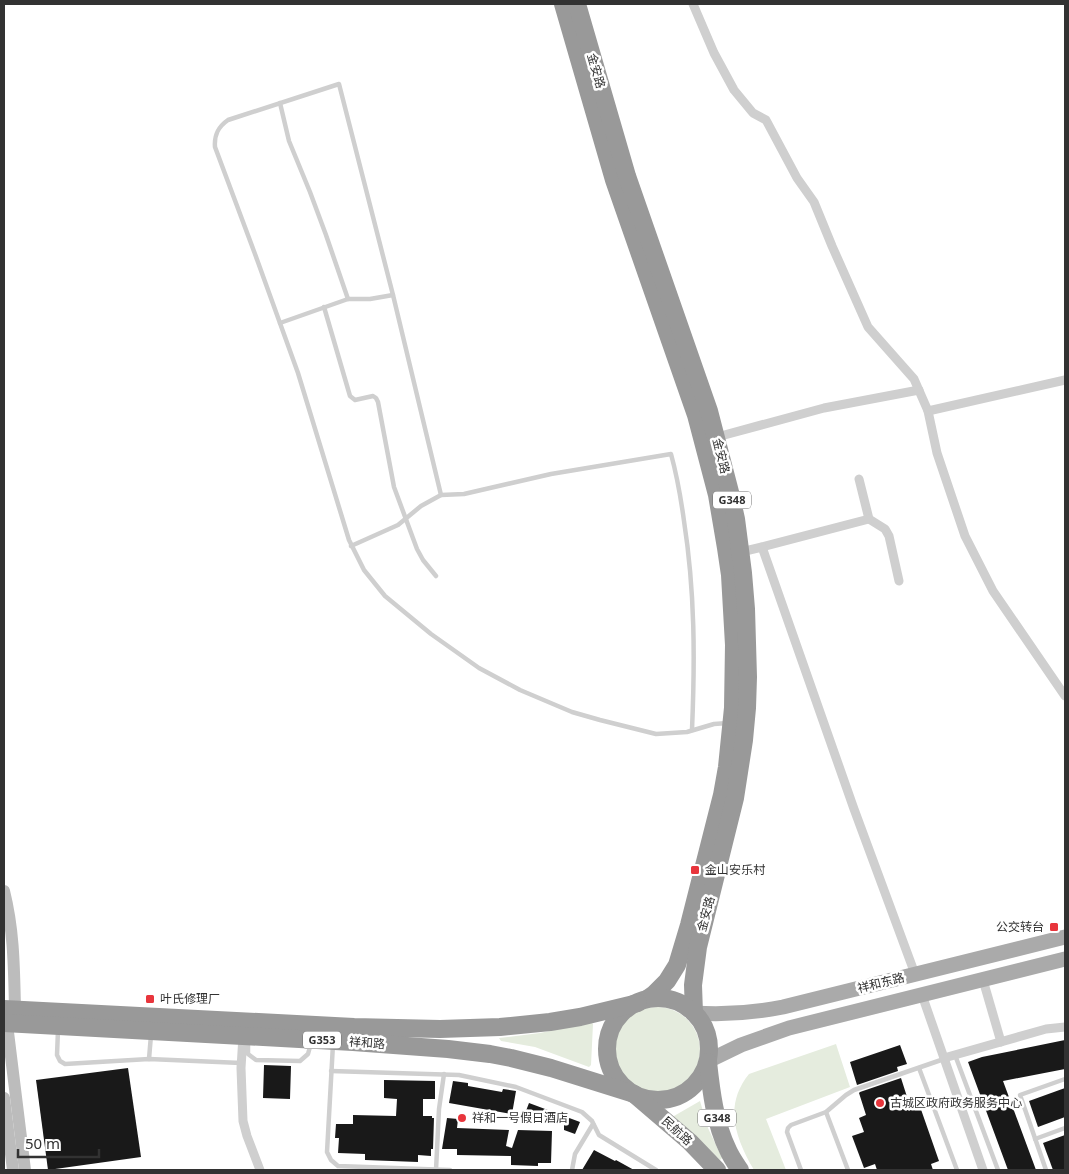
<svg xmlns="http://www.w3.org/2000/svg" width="1069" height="1174" font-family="'Noto Sans','Noto Sans SC',sans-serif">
	<rect width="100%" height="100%" fill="#fff"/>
	<g fill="#e5ecde">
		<circle cx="657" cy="1050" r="43"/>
		<polygon points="591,1022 593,1024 591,1065 589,1067 535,1047 501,1041 499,1038 540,1033"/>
		<path d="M836,1044L850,1087L766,1119L786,1170H754C736,1139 723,1106 749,1074Z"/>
		<polygon points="700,1101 708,1128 722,1158 720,1160 695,1136 674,1119 674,1116"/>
	</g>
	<g fill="#191919">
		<polygon points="1065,1040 1065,1069 1003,1081 1036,1170 1008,1170 968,1062 982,1057"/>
		<polygon points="900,1045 907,1064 897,1067 898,1071 857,1085 850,1062"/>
		<polygon points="264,1065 291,1066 290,1099 263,1098"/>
		<polygon points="128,1068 141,1157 48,1170 36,1080"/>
		<polygon points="901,1078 908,1100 917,1098 939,1161 931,1164 933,1170 877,1170 875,1164 864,1168 852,1136 864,1132 859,1118 866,1115 859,1093 860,1092"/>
		<polygon points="384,1080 435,1081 435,1099 423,1099 423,1116 432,1116 432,1118 434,1118 433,1149 431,1149 431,1156 418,1155 418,1162 365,1160 365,1154 338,1153 339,1138 335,1138 336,1124 353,1124 353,1115 396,1116 397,1099 384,1098"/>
		<polygon points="453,1081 468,1083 468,1086 502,1092 503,1089 516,1091 512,1114 449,1103"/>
		<polygon points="1065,1088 1065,1117 1038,1127 1029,1101"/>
		<polygon points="529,1103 580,1122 575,1134 564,1130 564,1123 524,1116"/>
		<polygon points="447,1118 458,1119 457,1128 509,1130 506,1146 512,1148 518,1130 552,1131 551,1163 538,1163 538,1166 511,1165 511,1156 457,1155 457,1149 442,1149"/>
		<polygon points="1065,1135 1065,1170 1053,1170 1043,1143"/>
		<polygon points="594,1150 615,1161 616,1160 634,1170 582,1170"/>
	</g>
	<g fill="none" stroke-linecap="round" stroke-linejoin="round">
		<g stroke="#cfcfcf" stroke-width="4.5">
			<polyline points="280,103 289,141 310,192 326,235 348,299"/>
			<polyline points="324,307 350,396 355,400 373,396 376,398 378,402 394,487 417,549 423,560 436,576"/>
			<polyline points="280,323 348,299 370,299 393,295"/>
			<path d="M441,495L393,295L339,84L228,120C218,127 214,135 215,147L255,254L298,373L349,540L364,570L385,596L431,634L479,668L520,690L572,712L600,720L656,734L687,732L714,724L728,723"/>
			<path d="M351,546L398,525L421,506L441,495L464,494L551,474L671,454C677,476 681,499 684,521C695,592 695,659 692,730"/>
			<polyline points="58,1030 57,1055 60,1061 65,1064 149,1059 241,1063"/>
			<polyline points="248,1040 248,1054 256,1060 300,1061 308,1054 311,1043"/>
			<polyline points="333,1044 327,1152 331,1160 338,1166 450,1170"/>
			<polyline points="955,1055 998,1170"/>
			<polyline points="149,1059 151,1035"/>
			<polyline points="919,1068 957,1170"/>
			<polyline points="331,1071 459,1075 516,1087 582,1112 592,1121 599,1135 656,1170"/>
			<polyline points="826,1112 848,1170"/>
			<polyline points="1035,1139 1065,1128"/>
			<polyline points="436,1170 439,1109 444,1074"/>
			<polyline points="572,1170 575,1154 593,1124"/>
			<polyline points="801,1170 787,1132 788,1128 791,1125 826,1112 846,1095 854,1090 944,1059"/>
			<polyline points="1046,1170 1020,1095 1065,1079"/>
		</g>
		<g stroke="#cfcfcf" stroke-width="9">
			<polyline points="693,4 714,53 734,90 753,113 766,120 797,178 814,202 832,246 868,327 914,379 928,411 937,453 965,536 993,591 1065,696"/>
			<polyline points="928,411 1065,380"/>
			<polyline points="717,437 824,408 919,390"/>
			<polyline points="859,479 869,519 885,529 889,536 899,581"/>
			<polyline points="762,547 869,519"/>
			<polyline points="741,552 762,547 854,809 915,974"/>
			<polyline points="983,980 1001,1042"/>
			<polyline points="922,995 983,1170"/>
			<polyline points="243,1036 241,1068 243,1121 247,1136 260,1170"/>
			<polyline points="944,1058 1046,1029 1065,1027"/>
		</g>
		<g stroke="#bcbcbc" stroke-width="12">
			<path d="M4,891C14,931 14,968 15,1009"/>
			<polyline points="6,1016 25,1170"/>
			<polyline points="4,1098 13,1170"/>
		</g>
		<g stroke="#aaa" stroke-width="15">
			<path d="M694,1013C725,1015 753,1013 783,1007L1065,937"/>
			<polyline points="708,1061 741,1045 789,1028 1065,959"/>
		</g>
		<g stroke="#999" stroke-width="18">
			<polyline points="563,4 614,180 696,415 717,495 726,548 730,575 734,645 733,708 727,767 722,795 689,925 677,965 667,981 654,994 647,999"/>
			<polyline points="577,4 627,176 709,411 730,492 736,519 743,573 746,609 748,677 747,708 744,740 735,798 698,947 693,985 694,1013"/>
			<circle cx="658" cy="1049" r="51"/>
			<polyline points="4,1009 354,1027 440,1029 500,1027 550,1022 580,1017 638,1003"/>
			<polyline points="4,1023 353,1042 448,1049 490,1054 511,1058 551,1068 634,1094 690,1142 717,1170"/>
			<path d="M708,1062C711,1090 715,1124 728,1150C731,1157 736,1164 740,1170"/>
		</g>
	</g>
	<g fill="#e8353c" stroke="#fff" stroke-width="2">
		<rect x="690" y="865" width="10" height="10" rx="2.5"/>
		<rect x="1049" y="922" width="10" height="10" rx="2.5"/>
		<rect x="145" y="994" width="10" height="10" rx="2.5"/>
		<circle cx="880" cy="1103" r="5"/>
		<circle cx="462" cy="1118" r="5"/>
	</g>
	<g text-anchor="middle" stroke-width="5" stroke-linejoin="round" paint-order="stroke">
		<g fill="#fff" stroke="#707070" stroke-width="1">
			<rect x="713" y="491.5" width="38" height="17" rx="4"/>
			<rect x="303" y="1031.5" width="38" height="17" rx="4"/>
			<rect x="698" y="1109.5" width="38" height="17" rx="4"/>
		</g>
		<g font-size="11" font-weight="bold" fill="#323232">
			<text x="732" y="504">G348</text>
			<text x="322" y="1044">G353</text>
			<text x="717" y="1122">G348</text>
		</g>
		<g font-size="12" fill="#323232" stroke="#fff">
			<text transform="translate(596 71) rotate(74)" y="4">金安路</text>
			<text transform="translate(721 456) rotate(76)" y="4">金安路</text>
			<text transform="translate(706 914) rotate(-75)" y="4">金安路</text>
			<text transform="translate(881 983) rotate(-14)" y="4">祥和东路</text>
			<text transform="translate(367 1043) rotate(4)" y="4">祥和路</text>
			<text transform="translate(677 1131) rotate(42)" y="4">民航路</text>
		</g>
		<g font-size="12" fill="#323232" stroke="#fff" text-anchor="start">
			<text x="705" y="874">金山安乐村</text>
			<text x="1044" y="931" text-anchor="end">公交转台</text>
			<text x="160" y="1003">叶氏修理厂</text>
			<text x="890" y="1107">古城区政府政务服务中心</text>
			<text x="472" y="1122">祥和一号假日酒店</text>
		</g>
	</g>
	<rect width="1069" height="1174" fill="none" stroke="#323232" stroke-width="10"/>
	<path d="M18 1149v8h81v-8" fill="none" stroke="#323232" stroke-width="2.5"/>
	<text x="25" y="1149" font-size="15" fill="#323232" stroke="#ffffff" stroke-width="4" paint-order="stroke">50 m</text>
</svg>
